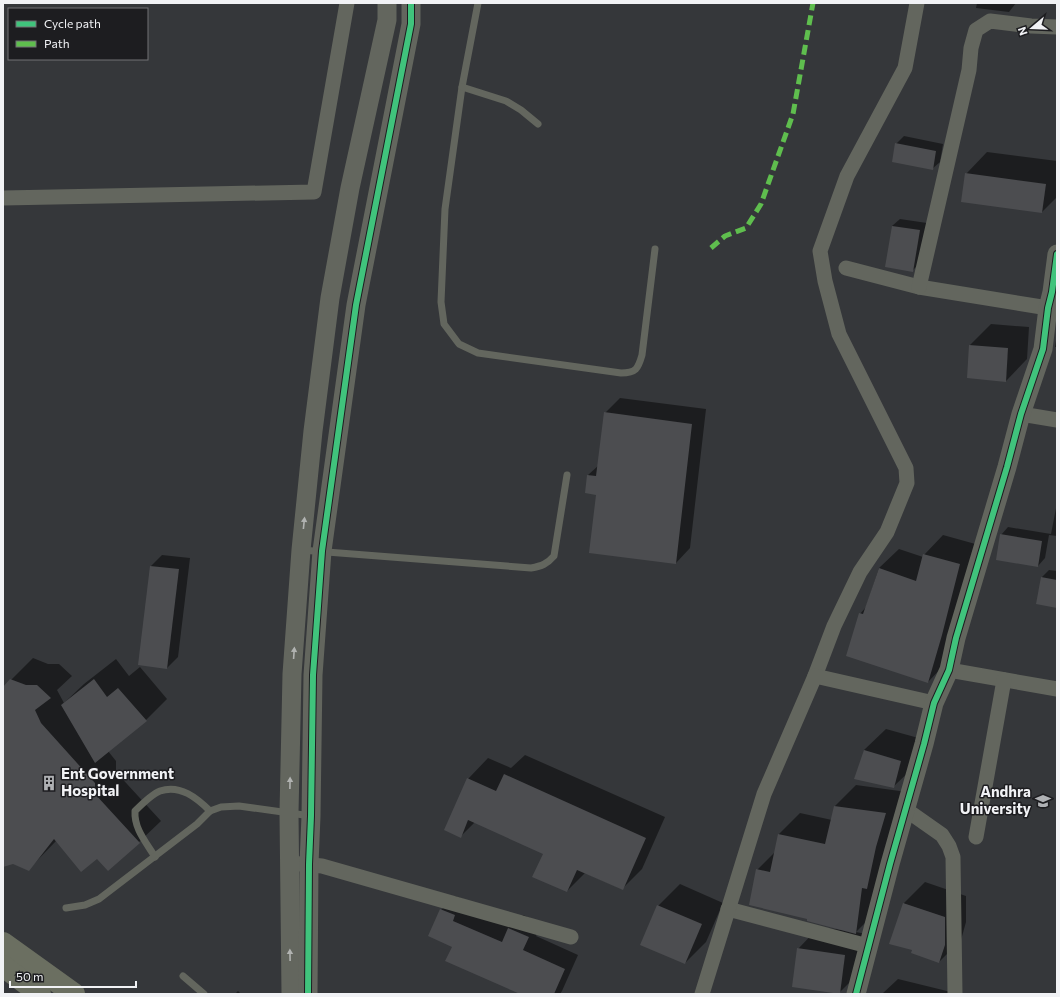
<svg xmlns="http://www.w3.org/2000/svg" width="1060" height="997" font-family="Commissioner,sans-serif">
	<rect width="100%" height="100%" fill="#35373a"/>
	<g fill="#0007">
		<polygon points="977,3 1016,3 1009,12 976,8"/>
		<polygon points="904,136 943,144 940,162 932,169 896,144"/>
		<polygon points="987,152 1057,161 1057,197 1042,212 966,174"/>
		<polygon points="900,219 927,223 920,263 913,270 892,226"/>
		<polygon points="991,324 1029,327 1027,359 1006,381 970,345"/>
		<polygon points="1057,334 1057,347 1055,347"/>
		<polygon points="620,398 706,409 690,548 676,563 588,475 599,465 605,413"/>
		<polygon points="1057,503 1057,536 1049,535 1045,558 1038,566 1001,535 1008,527 1051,534"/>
		<polygon points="943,535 979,545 947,662 928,682 860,614 866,607 879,568 899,549 923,557 924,555"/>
		<polygon points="162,555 190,558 178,657 167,668 139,664 151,566"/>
		<polygon points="1049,570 1057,571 1057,607 1042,577"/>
		<polygon points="33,658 48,664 59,664 72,676 57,690 64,703 84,684 116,659 129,676 140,667 167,699 146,720 108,751 116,761 116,772 161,821 139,842 108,870 97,857 56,841 28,870 13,863 3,865 3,688"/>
		<polygon points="886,729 922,739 915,766 893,787 864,750"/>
		<polygon points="525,755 665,817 642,869 622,889 585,873 567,891 544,853 475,822 460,837 468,779 488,758 511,768"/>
		<polygon points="856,785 907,792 877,911 856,932 866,934 861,971 839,993 798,949 819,927 842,930 757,870 775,852 779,834 800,813 832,820 835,806"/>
		<polygon points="925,882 966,896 966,922 961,940 939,962 913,950 904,903"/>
		<polygon points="680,884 723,903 706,942 685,963 658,906"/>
		<polygon points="455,896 469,901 511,927 523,915 542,923 536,936 578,955 562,991 560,994 522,994 453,946 441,910"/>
		<polygon points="898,979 951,992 951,994 882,994"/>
		<polygon points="238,991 241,994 235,994"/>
	</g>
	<g fill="#4c4d50">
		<polygon points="895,143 936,151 933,170 892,162"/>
		<polygon points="965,173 1046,184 1042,213 961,202"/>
		<polygon points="892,226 920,230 913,272 885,267"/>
		<polygon points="969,345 1008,348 1006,382 967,378"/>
		<polygon points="604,412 692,424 676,564 589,553 596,495 585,493 587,475 596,476"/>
		<polygon points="1000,534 1042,541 1038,567 996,560"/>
		<polygon points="923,554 960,564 942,635 928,683 846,656 859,613 863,614 879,568 916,581"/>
		<polygon points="150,566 179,569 167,669 138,665"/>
		<polygon points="1041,577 1057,580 1057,608 1036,604"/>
		<polygon points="10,679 26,685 37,685 51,698 35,710 41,723 95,783 95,794 140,843 108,871 97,859 81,872 54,839 29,871 13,864 3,867 3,687"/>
		<polygon points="94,679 107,697 118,688 147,721 95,763 61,705"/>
		<polygon points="864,750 901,761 894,788 854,779"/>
		<polygon points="504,774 646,838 623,890 577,870 567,892 532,877 543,854 468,820 461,838 444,830 467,778 496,791"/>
		<polygon points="834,806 886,813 876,847 867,889 862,888 856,934 807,921 807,919 749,905 756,869 770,872 778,834 825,844"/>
		<polygon points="903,903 945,917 945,945 939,963 911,953 912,950 889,944"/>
		<polygon points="657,905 702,924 685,964 640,945"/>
		<polygon points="440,909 455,915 453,921 502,942 508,928 529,937 523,950 565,969 554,994 520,994 445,961 452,947 428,936"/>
		<polygon points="797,948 845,955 840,994 792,987"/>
	</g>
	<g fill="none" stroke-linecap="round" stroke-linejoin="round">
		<g stroke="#63665e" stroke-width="7">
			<path d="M478,3L462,87L445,209L441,302L444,324L459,344L478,353L621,373C636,373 638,369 642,355L655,249"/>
			<polyline points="462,87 506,101 521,110 538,124"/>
			<path d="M301,550L531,568C542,566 547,564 554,556L567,475"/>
			<path d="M155,857C146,842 134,829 135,811C141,805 152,794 160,791C180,784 197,798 210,811"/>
			<polyline points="66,908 85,905 99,899 197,824 210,811 221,807 239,806 311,816"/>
			<polyline points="183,976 204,994"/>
		</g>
		<g stroke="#63665e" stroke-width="15">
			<polyline points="3,198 314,192 347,3"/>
			<polyline points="846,268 919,287 1048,308"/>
			<polyline points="919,287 969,70 971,48 976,30 990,21 1031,26 1057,27"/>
			<polyline points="1021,414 1057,420"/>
			<polyline points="949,670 1057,689"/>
			<polyline points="815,676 834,626 860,572 887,532 907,483 906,468 839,334 825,281 820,251 847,176 905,68 917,3"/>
			<polyline points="905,809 942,835 949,846 953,857 955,994"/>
			<polyline points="976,837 1004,680"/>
			<polyline points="290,863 322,866 571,937"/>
			<polyline points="728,909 868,946"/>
			<polyline points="702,994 764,794 815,676 934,703"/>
		</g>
		<g stroke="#63665e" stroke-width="19">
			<polyline points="291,994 289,813 292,674 301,550 313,431 330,298 350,188 387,20 387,3"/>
			<polyline points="308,994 309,864 311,816 313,675 322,551 356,305 411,24 411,3"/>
			<polyline points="856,994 890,864 924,744 934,703 949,670 956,638 1007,467 1021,414 1043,349 1048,308 1052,292 1057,254"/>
		</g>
		<g stroke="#6b6f61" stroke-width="22">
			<polyline points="3,943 74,994"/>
			<polyline points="3,966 40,994"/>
		</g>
		<polyline stroke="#5fbe4e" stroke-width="5" stroke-dasharray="10 5" stroke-linecap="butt" points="711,248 725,236 746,228 761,204 793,114 813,3"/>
		<defs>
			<g id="cycleway">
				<polyline points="308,994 309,864 311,816 313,675 322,551 356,305 411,24 411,3"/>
				<polyline points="856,994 890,864 924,744 934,703 949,670 956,638 1007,467 1021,414 1043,349 1048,308 1052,292 1057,254"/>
			</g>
		</defs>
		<use href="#cycleway" stroke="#1d1d20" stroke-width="8"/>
		<use href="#cycleway" stroke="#40c37c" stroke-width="6"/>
	</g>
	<defs><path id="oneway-solid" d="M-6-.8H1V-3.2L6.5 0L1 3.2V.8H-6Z"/></defs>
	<g fill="#b1b3b1">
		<use href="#oneway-solid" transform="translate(304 523) rotate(-84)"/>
		<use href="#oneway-solid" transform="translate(294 653) rotate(-86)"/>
		<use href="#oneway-solid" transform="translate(290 783) rotate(-89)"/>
		<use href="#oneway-solid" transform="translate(290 955) rotate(-91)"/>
	</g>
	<defs>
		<symbol id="building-bare" viewBox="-9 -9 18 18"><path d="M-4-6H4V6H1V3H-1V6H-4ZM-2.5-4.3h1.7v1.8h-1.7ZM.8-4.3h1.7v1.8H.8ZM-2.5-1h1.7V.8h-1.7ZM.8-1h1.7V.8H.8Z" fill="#afb1b4" stroke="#1d1d20" stroke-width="2.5" paint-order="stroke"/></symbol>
		<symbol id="university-bare" viewBox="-9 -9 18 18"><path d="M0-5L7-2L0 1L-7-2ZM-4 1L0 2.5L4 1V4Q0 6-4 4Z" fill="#afb1b4" stroke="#1d1d20" stroke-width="2.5" paint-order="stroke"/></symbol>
	</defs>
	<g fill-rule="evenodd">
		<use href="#building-bare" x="38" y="772" width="22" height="22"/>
		<use href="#university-bare" x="1032" y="790" width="22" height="22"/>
	</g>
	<g text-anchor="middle" stroke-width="3" stroke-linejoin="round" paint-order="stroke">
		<g font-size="15" font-weight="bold" fill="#f1f2f5" stroke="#1d1d20" text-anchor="start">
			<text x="61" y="779">Ent Government<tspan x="61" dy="17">Hospital</tspan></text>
			<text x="1031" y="797" text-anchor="end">Andhra<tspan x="1031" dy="17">University</tspan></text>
		</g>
	</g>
	<rect width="1060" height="997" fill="none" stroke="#f1f2f5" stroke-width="8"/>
	<rect x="8" y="8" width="140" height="52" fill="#1d1d20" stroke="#727275"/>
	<rect x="16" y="21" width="20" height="6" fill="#40c37c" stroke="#727275"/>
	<text x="44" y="28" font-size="12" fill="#f1f2f5">Cycle path</text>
	<rect x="16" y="41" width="20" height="6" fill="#5fbe4e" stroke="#727275"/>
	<text x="44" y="48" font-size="12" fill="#f1f2f5">Path</text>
	<g transform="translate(1032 28) rotate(251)" stroke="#1d1d20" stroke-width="3" paint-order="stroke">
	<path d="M0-3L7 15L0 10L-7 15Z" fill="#f1f2f5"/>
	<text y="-6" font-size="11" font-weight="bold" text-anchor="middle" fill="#f1f2f5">N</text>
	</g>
	<path d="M10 981v6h126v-6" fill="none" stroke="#f1f2f5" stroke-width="2"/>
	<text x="16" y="981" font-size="12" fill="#f1f2f5" stroke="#1d1d20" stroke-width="3" paint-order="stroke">50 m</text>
</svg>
